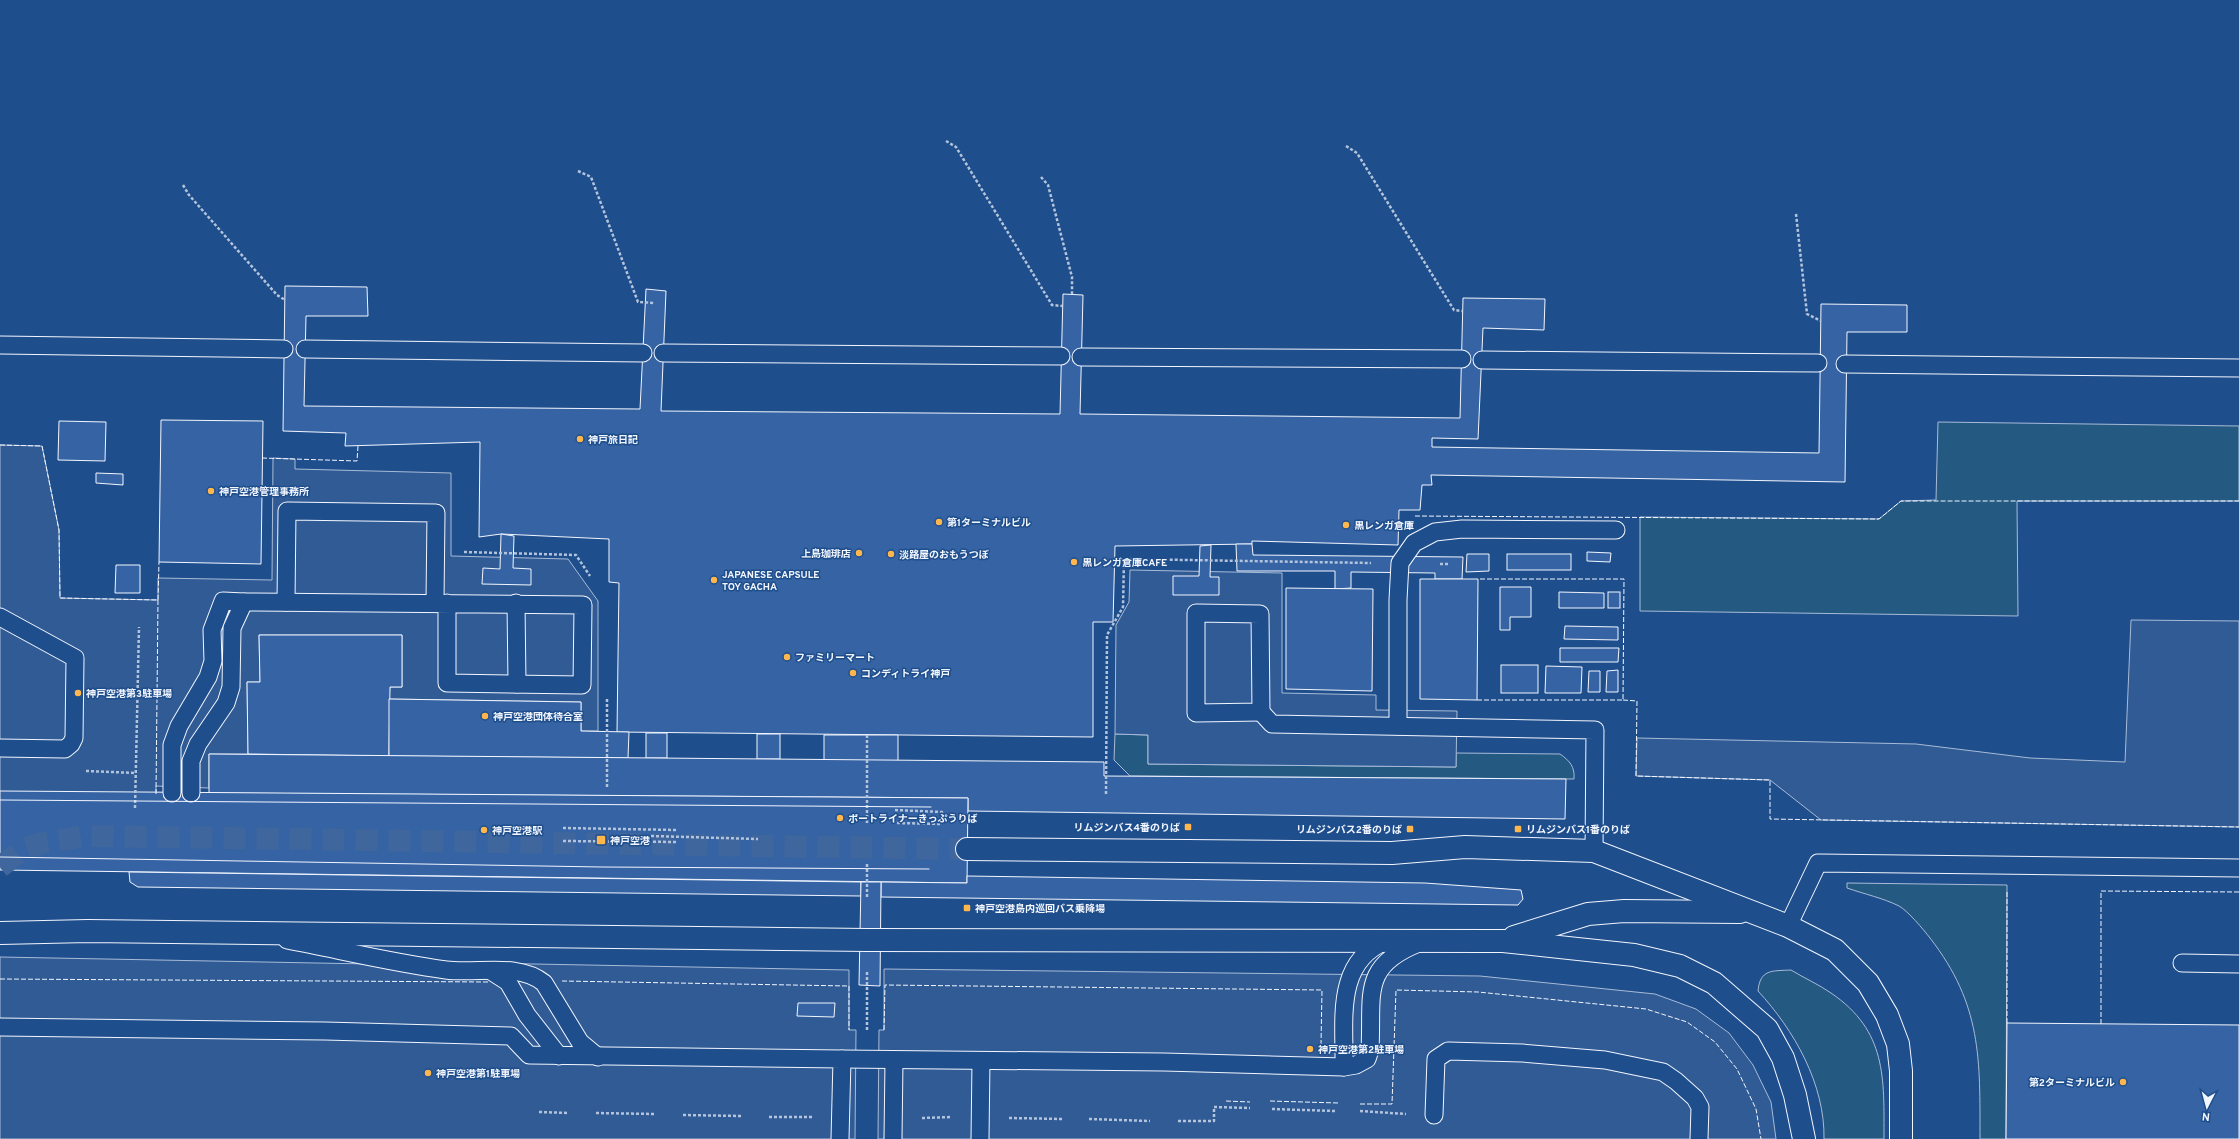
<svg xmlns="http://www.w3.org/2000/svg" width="2239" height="1139" font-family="Overpass,'Noto Sans JP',sans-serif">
	<rect width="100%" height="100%" fill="#1f4e8c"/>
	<g fill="#245a82" stroke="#a8bbd7">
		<polygon points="1938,422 2239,426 2239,501 2017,501 2018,616 1640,611 1640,517 1879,519 1901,501 1936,500"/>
		<path d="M1115,734L1148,735V764L1456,767V753L1560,754C1570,761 1575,767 1574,779L1130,776L1114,760Z"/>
		<path d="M1847,883L2007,885L2006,1139H1980C1980,1059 1982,1005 1930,938C1923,929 1908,911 1899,906C1883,898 1864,894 1847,888Z"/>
		<path d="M1791,970C1804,978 1818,984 1831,993C1887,1031 1884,1078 1884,1139H1824C1825,1084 1794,1030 1758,991C1760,969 1772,971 1791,970Z"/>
	</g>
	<g fill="#305b95" stroke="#a8bbd7">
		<polygon points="0,445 42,446 59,530 60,598 158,600 158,578 272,580 273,458 295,459 295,469 451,473 451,556 568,559 598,601 598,731 581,731 581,702 389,699 390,687 402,687 402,635 259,635 260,682 247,682 248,754 209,754 209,788 156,786 156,797 0,796"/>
		<polygon points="1130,570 1282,573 1282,693 1376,695 1376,710 1457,711 1456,767 1148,764 1148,735 1115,734 1116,625 1129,602"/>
		<polygon points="2131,620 2239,621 2239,827 1821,820 1770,780 1636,776 1637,738 1916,744 2030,758 2125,762"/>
		<polygon points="0,957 369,964 429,962 849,970 849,1030 856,1030 855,1139 0,1139"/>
		<polygon points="884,969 1480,976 1655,994 1696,1009 1729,1033 1753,1065 1771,1102 1776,1139 878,1139 879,1030 884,1030"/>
	</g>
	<g fill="#3563a3" stroke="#f2f6ff">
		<polygon points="285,286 367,287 368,316 306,316 304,406 640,409 646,289 666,291 661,411 1060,414 1063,294 1083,295 1080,414 1460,418 1463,298 1545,299 1544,330 1483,328 1478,439 1432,438 1432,447 1819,453 1821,304 1907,305 1907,332 1847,332 1845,482 1431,475 1432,485 1422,485 1420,510 1399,510 1398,545 1252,541 1252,544 1115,546 1113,622 1093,622 1093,737 617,732 619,583 609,582 609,539 501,534 479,537 480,442 345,446 346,433 283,431"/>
		<polygon points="161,420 263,421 261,564 159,562"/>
		<polygon points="59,421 106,422 105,461 58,460"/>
		<polygon points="96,473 123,474 123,485 96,483"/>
		<polygon points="501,534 514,536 513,568 531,569 531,585 482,584 483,568 500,569"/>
		<polygon points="1236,544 1252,544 1253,555 1463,557 1462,579 1435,579 1435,573 1351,572 1351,588 1335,589 1335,571 1237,571"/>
		<polygon points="1211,545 1210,577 1219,577 1219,595 1173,595 1173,576 1199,576 1200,546"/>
		<polygon points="1587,552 1611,553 1610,562 1587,561"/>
		<polygon points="1467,554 1489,554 1489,571 1466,572"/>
		<rect x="1507" y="554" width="64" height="16"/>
		<polygon points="116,565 140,565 140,593 115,593"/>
		<polygon points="1420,579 1478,579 1477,700 1420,699"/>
		<polygon points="1500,587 1531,587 1531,617 1510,617 1510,630 1500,630"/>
		<polygon points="1286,588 1373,589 1372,691 1286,689"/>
		<polygon points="1559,592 1604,593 1604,608 1559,608"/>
		<rect x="1608" y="592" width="12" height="16"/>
		<polygon points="1565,626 1618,627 1618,640 1564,639"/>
		<polygon points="259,635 402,635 402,687 390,687 389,756 248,754 247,682 260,682"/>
		<polygon points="1560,648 1619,648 1618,662 1560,662"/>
		<rect x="1501" y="665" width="37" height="28"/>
		<polygon points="1546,666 1582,667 1581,693 1545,693"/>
		<polygon points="1618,670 1618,692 1606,692 1607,671"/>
		<polygon points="1589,671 1600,671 1600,692 1588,692"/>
		<polygon points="389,699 581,702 581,731 629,732 628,758 389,756"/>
		<rect x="646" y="733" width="21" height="25"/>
		<rect x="757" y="734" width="23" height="25"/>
		<polygon points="824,735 898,735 898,798 824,797"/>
		<polygon points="209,754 1104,762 1104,776 1566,779 1565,819 968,811 968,798 209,793"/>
		<polygon points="0,791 968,798 967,883 0,870"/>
		<polygon points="129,872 861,882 861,896 138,887 130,882"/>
		<polygon points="967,876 1425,883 1521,890 1523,899 1518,905 881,897 881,882 967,883"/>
		<polygon points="861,882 881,882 880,986 859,985"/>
		<polygon points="798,1003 835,1003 834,1017 797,1016"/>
		<polygon points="2007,1023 2239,1025 2239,1139 2006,1139"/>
	</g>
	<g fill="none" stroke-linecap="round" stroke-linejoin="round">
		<polyline stroke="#3f679d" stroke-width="22" stroke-dasharray="22 11" stroke-linecap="butt" points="0,867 24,849 42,843 86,836 967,849"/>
		<defs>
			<g id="service">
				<polyline points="0,345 284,349"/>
				<polyline points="305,349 643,353"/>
				<polyline points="663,353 1061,356"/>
				<polyline points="1081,357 1462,359"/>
				<polyline points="1482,360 1818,363"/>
				<polyline points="1845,364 2239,368"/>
				<polyline points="244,602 583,605 582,685 447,683 447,603"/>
				<polyline points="286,602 287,511 436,513 435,602"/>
				<polyline points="516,603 517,684"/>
				<polygon points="1196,613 1260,614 1261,712 1196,713"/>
				<polyline points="0,617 75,658 74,738 71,744 65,749 0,748"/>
				<polyline points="1261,712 1272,724 1595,730 1594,851"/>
				<polyline points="1398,726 1398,600 1400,563 1414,543 1435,532 1462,529 1616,530"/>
				<polyline points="172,793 172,745 179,726 208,677 213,661 212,630 223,601 244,602 232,628 231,687 226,703 198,744 191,761 191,793"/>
				<polyline points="1788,926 1818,863 2239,868"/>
				<path d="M287,940C340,950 393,963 446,970C478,974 518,962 544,983L580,1042L598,1057"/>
				<polyline points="2182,963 2239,964"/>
				<polyline points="491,971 508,982 527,1015 559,1056"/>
				<polyline points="0,1027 325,1031 511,1036 529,1055 842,1059 840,1139"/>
				<path d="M842,1059L1164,1062L1344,1067L1356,1065L1367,1059L1370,1050C1373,995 1360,966 1419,943"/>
				<path d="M1344,1067C1345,1022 1334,962 1386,941"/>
				<polyline points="1434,1115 1436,1059 1448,1051 1522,1053 1605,1060 1663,1072 1676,1081 1695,1098 1700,1107 1699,1139"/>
				<polyline points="893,1139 894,1060"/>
				<polyline points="980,1139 981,1061"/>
			</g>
			<g id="tertiary">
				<polyline points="967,849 1392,853 1465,847 1594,851 1788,926 1835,950 1868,983 1887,1015 1898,1044 1901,1071 1901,1139"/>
				<polyline points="0,933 88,931 867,940 1503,941 1634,955 1680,966 1714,983 1767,1029 1783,1058 1795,1095 1804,1139"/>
				<polyline points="1514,937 1588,914 1624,911 1740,912"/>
			</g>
		</defs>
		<use href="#service" stroke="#f2f6ff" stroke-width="19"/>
		<use href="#tertiary" stroke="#f2f6ff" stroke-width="24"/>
		<g stroke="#b3c4dc" stroke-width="2.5" stroke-dasharray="3 2" stroke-linecap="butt">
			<polyline points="946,141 956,147 1052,305 1062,306"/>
			<polyline points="1346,146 1357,153 1454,310 1462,311"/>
			<polyline points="578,171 591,177 638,302 655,303"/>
			<polyline points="1041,177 1048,185 1072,277 1072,295"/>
			<polyline points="183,185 189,195 277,295 285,300"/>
			<polyline points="1796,214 1807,314 1821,321"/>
			<polyline points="464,552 576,555 590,576"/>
			<polyline points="1440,564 1450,564"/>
			<polyline points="867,735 867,825"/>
			<polyline points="86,771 136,773"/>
			<polyline points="607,787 607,699"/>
			<polyline points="1106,794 1107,635 1123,607 1124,559 1371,563"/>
			<polyline points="135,808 139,627"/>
			<polyline points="895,810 942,812 941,824 895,823"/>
			<polyline points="563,828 678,830"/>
			<polyline points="651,836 758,839"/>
			<polyline points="563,841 678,842"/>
			<polyline points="867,864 867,899"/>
			<polyline points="867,1030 867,971"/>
			<polyline points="1272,1109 1335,1111"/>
			<polyline points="1360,1111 1406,1114"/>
			<polyline points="539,1112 569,1113"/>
			<polyline points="596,1113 656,1114"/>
			<polyline points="683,1115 742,1116"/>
			<polyline points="769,1117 812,1117"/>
			<polyline points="922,1118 951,1117"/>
			<polyline points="1009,1118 1063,1119"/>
			<polyline points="1089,1119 1150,1121"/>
			<polyline points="1178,1121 1214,1121 1214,1107 1250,1108"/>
		</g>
		<use href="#service" stroke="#1f4e8c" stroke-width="17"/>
		<use href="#tertiary" stroke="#1f4e8c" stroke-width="22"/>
		<g stroke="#f2f6ff" stroke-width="1">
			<polyline points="0,800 931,807"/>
			<polyline points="0,857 602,867 929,869"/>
		</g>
		<g stroke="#f2f6ff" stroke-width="1" stroke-dasharray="5 2" stroke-linecap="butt">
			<polyline points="0,445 42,446 59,530 60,598 158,600 159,562"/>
			<polyline points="262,458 357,461 358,446"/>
			<polyline points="1415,516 1879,519 1901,501 2239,501"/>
			<polyline points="1477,700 1623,700 1624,579 1478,579"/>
			<polyline points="1623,700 1637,701 1636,776 1770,780 1770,819 2239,827"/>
			<polyline points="156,794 158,600"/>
			<polyline points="0,979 488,982"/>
			<polyline points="562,981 849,986 849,1030"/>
			<polyline points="2007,1023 2007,891"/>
			<polyline points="2101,1024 2101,891 2239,892"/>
			<polyline points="884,1030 885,985 1322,990 1321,1044"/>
			<polyline points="1226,1101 1250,1102"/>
			<polyline points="1270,1101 1338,1103"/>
			<polyline points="1360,1104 1392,1104 1396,990 1478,992 1646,1009 1687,1022 1715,1042 1737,1069 1756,1109 1761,1139"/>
		</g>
	</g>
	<g fill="#ffb74d" stroke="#1f4e8c" stroke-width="1.5">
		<circle cx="580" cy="439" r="4"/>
		<circle cx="211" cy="491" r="4"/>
		<circle cx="939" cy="522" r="4"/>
		<circle cx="1346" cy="525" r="4"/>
		<circle cx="859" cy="553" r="4"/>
		<circle cx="891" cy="554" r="4"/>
		<circle cx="1074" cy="562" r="4"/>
		<circle cx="714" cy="580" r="4"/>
		<circle cx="787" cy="657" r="4"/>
		<circle cx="853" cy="673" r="4"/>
		<circle cx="78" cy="693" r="4"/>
		<circle cx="485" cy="716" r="4"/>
		<circle cx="840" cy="818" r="4"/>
		<rect x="1184" y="823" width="8" height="8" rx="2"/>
		<rect x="1406" y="825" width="8" height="8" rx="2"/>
		<rect x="1514" y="825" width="8" height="8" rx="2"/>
		<circle cx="484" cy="830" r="4"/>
		<rect x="596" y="835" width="10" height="10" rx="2"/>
		<rect x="963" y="904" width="8" height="8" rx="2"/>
		<circle cx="1310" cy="1049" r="4"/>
		<circle cx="428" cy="1073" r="4"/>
		<circle cx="2123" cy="1082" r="4"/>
	</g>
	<g text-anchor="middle" stroke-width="3" stroke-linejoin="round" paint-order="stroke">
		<g font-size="10" font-weight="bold" fill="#f2f6ff" stroke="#1f4e8c" text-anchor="start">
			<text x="588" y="443">神戸旅日記</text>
			<text x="219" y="495">神戸空港管理事務所</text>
			<text x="947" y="526">第1ターミナルビル</text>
			<text x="1354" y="529">黒レンガ倉庫</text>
			<text x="851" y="557" text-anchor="end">上島珈琲店</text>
			<text x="899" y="558">淡路屋のおもうつぼ</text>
			<text x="1082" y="566">黒レンガ倉庫CAFE</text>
			<text x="722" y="578">JAPANESE CAPSULE<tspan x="722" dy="12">TOY GACHA</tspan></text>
			<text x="795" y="661">ファミリーマート</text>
			<text x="861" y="677">コンディトライ神戸</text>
			<text x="86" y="697">神戸空港第3駐車場</text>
			<text x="493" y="720">神戸空港団体待合室</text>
			<text x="848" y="822">ポートライナーきっぷうりば</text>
			<text x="1180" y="831" text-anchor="end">リムジンバス4番のりば</text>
			<text x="1402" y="833" text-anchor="end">リムジンバス2番のりば</text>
			<text x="1526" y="833">リムジンバス1番のりば</text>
			<text x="492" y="834">神戸空港駅</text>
			<text x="610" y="844">神戸空港</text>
			<text x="975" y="912">神戸空港島内巡回バス乗降場</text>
			<text x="1318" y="1053">神戸空港第2駐車場</text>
			<text x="436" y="1077">神戸空港第1駐車場</text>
			<text x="2115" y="1086" text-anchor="end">第2ターミナルビル</text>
		</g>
	</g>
	<g transform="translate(2207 1107) rotate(186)" stroke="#1f4e8c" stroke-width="3" paint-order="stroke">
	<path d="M0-3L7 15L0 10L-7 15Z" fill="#f2f6ff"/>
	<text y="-6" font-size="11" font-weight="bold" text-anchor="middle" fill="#f2f6ff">N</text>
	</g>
</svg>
